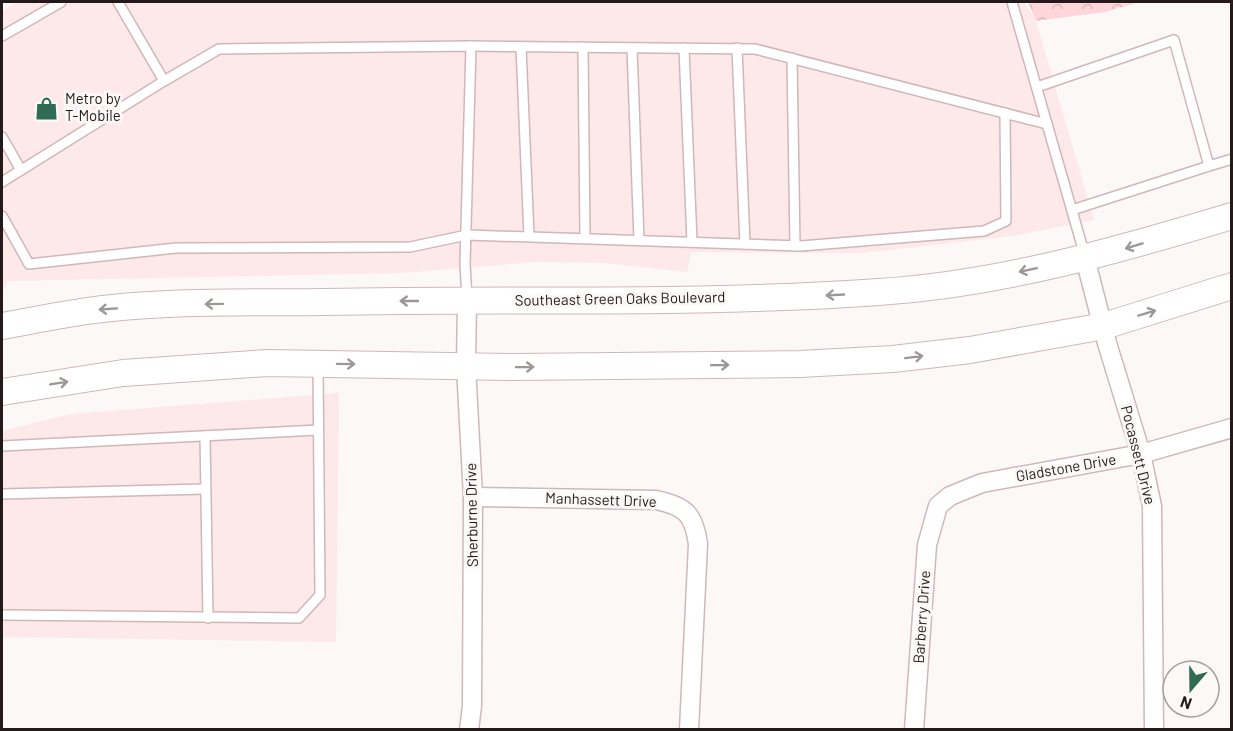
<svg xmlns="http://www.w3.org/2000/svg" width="1233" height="731" font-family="Barlow,sans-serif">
	<defs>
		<pattern id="park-crowns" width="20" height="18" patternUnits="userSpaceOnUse" patternTransform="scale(1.5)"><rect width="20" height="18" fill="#fed6da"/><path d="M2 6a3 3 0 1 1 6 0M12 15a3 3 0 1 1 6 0" fill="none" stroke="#dab7ba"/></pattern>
	</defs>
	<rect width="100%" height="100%" fill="#fdf8f8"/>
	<g fill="#fde8ea">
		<polygon points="17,2 1024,2 1036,21 1094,220 1013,236 863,253 691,252 687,272 603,263 536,262 402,273 8,281 2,291 2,11"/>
		<polygon points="339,393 336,642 2,637 2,431 71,414"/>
	</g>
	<polygon fill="url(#park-crowns)" points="1028,2 1140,2 1105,12 1036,21"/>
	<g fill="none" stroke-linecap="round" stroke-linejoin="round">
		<defs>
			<g id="service">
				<polyline points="118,2 164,81"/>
				<polyline points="1012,2 1047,124"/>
				<polyline points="2,36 61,2"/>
				<polyline points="471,46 755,49 1047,124 1085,256"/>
				<polyline points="521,47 529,236"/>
				<polyline points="583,47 585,238"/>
				<polyline points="632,48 639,240"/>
				<polyline points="684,48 692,242"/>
				<polyline points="737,48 745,244"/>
				<polyline points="792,58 795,246"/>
				<polyline points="1037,87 1174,40 1209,166 1232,159"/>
				<polyline points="2,137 21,170"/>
				<polyline points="2,182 164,81 219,49 471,46 465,264 467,298"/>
				<polyline points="1072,210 1209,166"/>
				<polyline points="2,216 29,264 176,248 410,247 467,235 801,246 984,231 1006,221 1005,113"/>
				<polyline points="205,436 208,618"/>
				<polyline points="2,446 318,430"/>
				<polyline points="2,494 205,489"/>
				<polyline points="2,615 299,618 320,595 318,366"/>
			</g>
			<g id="minor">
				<polyline points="1085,258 1107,343 1141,454 1152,506 1154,730"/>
				<polyline points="467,300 466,366 473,497 472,706 469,730"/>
				<path d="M473,497L656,500C685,506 694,514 698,544L689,730"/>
				<polyline points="914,730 927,545 938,506 950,496 982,483 1141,454 1232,428"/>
			</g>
			<g id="secondary">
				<path d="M2,326C30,321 59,315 87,311C164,300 246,303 324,302C509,298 694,305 879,292C1000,284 1116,251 1232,216"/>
				<polyline points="2,392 123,373 267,363 513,367 800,364 893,359 970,350 1104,326 1232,286"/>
			</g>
		</defs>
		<use href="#service" stroke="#d0b7b9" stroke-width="12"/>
		<use href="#minor" stroke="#d0b7b9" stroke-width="21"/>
		<use href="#secondary" stroke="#d0b7b9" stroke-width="28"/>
		<use href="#service" stroke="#fff" stroke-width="9"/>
		<use href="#minor" stroke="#fff" stroke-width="18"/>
		<use href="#secondary" stroke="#fff" stroke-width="26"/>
	</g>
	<defs><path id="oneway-shaft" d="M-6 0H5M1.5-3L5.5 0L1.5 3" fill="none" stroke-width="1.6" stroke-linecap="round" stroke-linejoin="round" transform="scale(1.5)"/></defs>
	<g stroke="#9c9898">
		<use href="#oneway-shaft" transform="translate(1134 246) rotate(163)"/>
		<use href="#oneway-shaft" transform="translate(1028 270) rotate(168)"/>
		<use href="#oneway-shaft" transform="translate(835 295) rotate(177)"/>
		<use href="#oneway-shaft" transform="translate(409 301) rotate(180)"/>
		<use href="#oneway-shaft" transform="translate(214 304) rotate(179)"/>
		<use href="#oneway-shaft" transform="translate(108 309) rotate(176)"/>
		<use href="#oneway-shaft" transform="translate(1147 313) rotate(-17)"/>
		<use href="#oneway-shaft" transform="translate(914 357) rotate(-7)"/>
		<use href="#oneway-shaft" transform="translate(346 364) rotate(1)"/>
		<use href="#oneway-shaft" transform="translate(720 365) rotate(-1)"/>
		<use href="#oneway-shaft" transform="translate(525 367) rotate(-1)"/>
		<use href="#oneway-shaft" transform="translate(59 383) rotate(-9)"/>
	</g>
	<defs>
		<symbol id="shop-bare" viewBox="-9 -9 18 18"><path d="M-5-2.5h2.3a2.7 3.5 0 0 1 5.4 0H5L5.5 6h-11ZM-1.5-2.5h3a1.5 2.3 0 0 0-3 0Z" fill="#2f6a54" stroke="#fdf8f8" stroke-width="2.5" paint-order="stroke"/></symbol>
	</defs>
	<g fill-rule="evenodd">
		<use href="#shop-bare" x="30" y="92" width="33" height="33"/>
	</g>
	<g text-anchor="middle" stroke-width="6" stroke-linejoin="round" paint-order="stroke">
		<g font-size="15" fill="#241a1b" stroke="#fdf8f8" text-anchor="start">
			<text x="65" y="104">Metro by<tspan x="65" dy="17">T-Mobile</tspan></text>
		</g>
		<g font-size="15" fill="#241a1b" stroke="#fdf8f8">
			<text transform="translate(620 299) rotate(-1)" y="5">Southeast Green Oaks Boulevard</text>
			<text transform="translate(1138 455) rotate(76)" y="5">Pocassett Drive</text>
			<text transform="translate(1066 468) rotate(-10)" y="5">Gladstone Drive</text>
			<text transform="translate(601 500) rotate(2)" y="5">Manhassett Drive</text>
			<text transform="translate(472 515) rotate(-91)" y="5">Sherburne Drive</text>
			<text transform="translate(922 617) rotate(-86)" y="5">Barberry Drive</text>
		</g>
	</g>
	<rect width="1233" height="731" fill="none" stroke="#241a1b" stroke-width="6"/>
	<g transform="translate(1191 689) rotate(200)"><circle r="28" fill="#fdf8f8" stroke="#a69fa0" stroke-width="1.5"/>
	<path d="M0-4.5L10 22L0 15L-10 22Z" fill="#2f6a54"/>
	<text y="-9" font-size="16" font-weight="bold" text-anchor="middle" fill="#241a1b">N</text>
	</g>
</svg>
